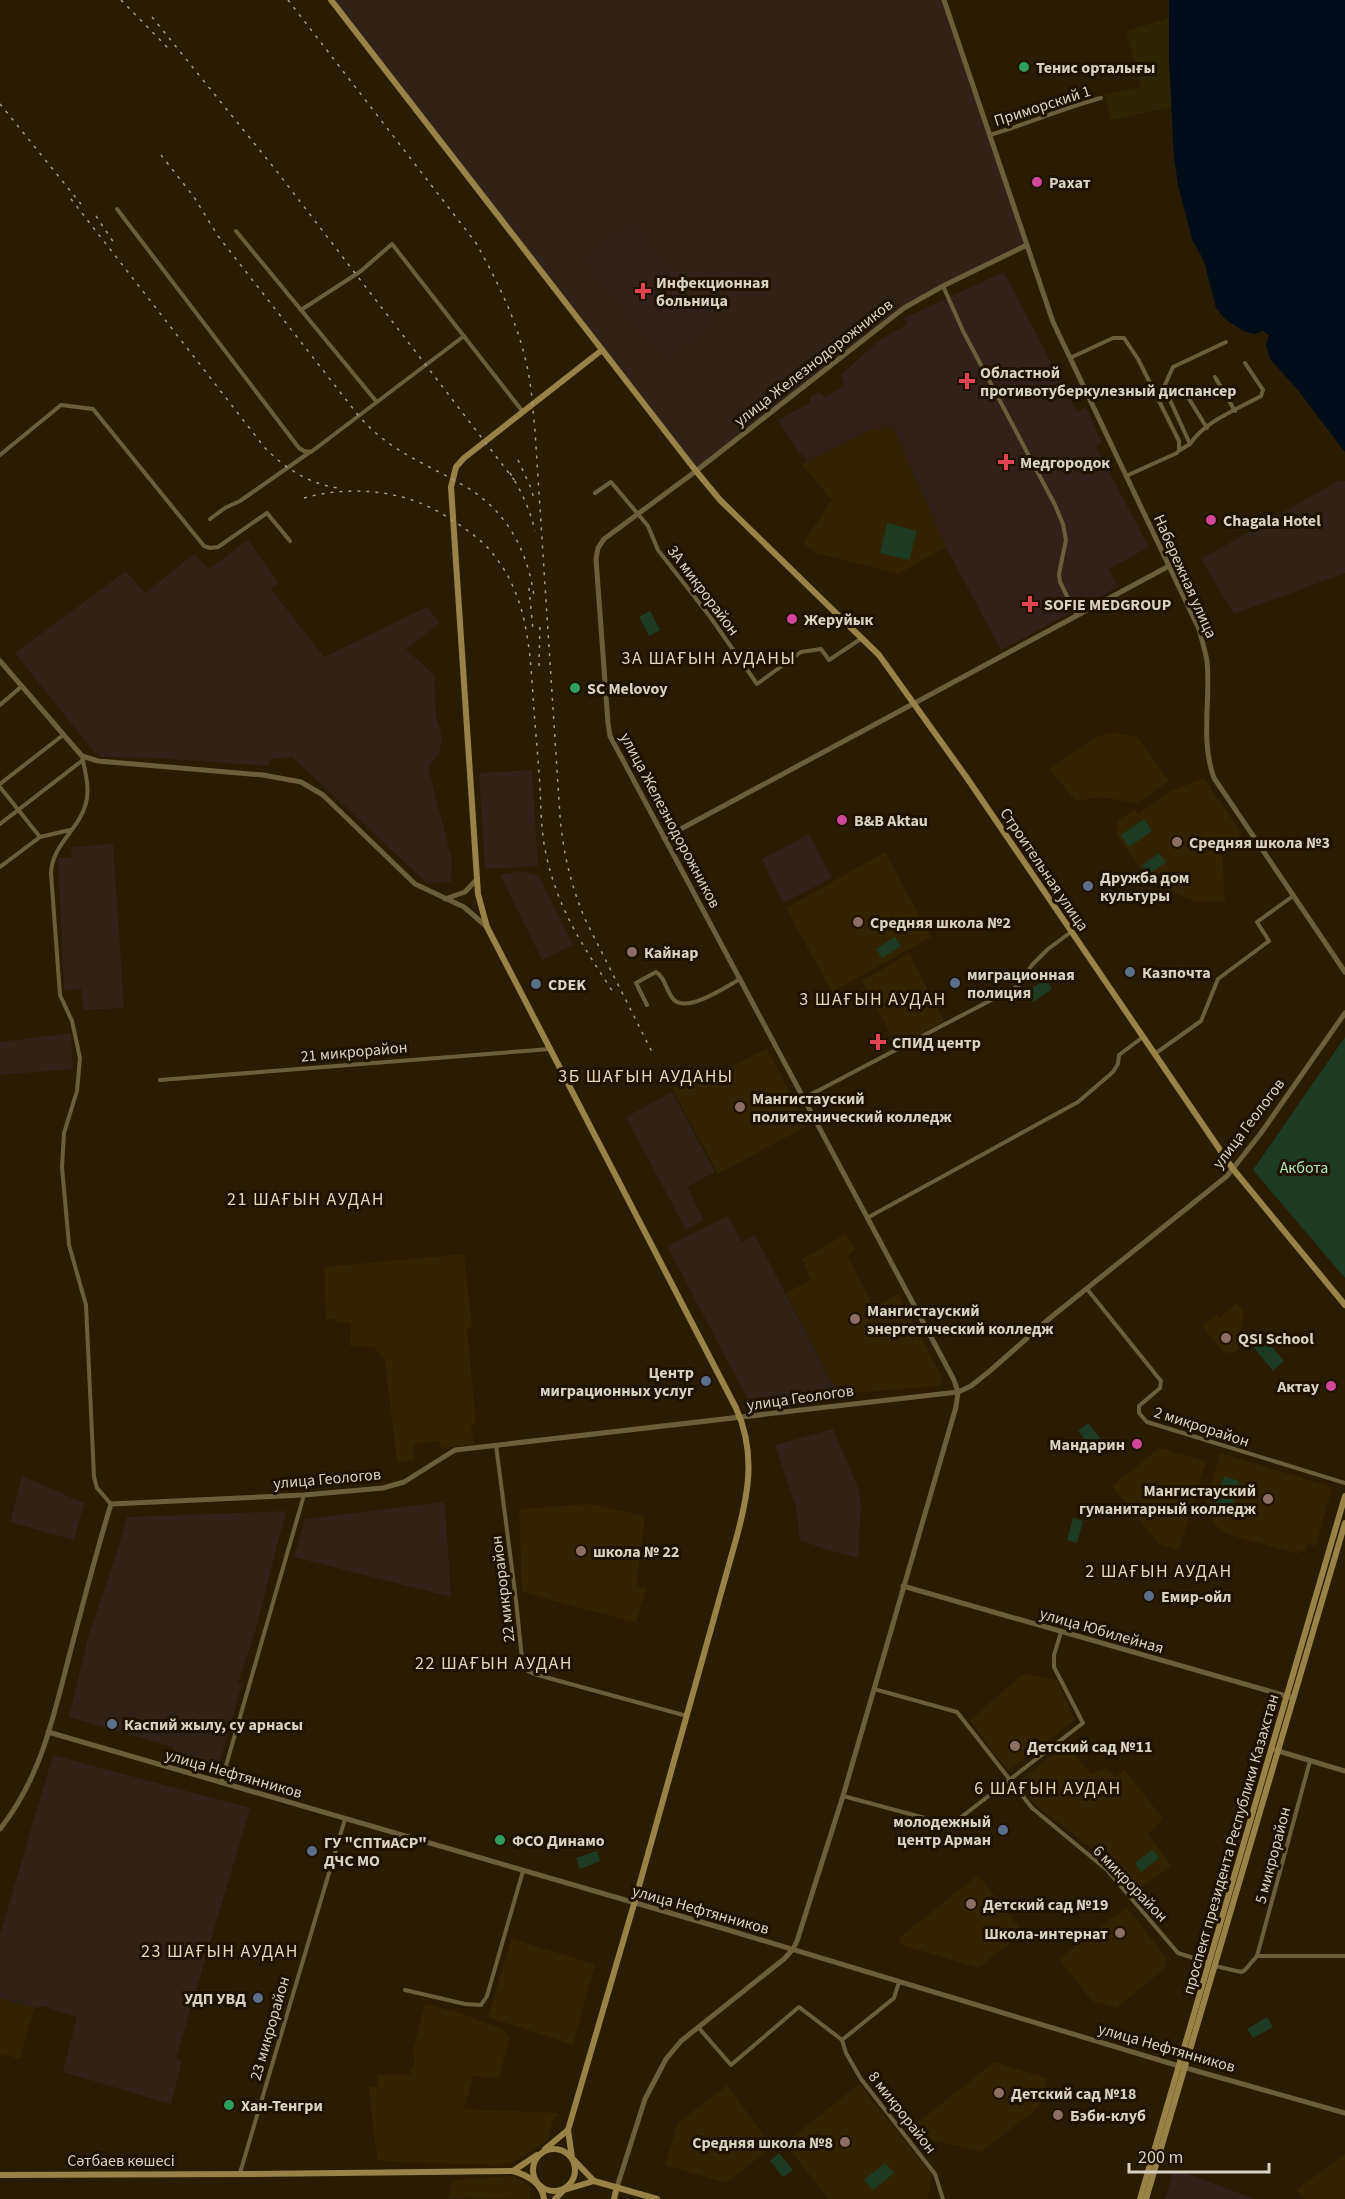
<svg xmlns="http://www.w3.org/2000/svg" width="1345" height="2199" font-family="'Source Sans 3',sans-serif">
	<rect width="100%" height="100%" fill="#291c02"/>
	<g fill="#342301">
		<polygon points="893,427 946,547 898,574 816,553 803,543 832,500 802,465 872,429"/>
		<polygon points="1113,732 1137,737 1169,781 1137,803 1100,797 1076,801 1049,769 1098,736"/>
		<polygon points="1204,778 1242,834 1222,849 1225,902 1194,901 1151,884 1117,835 1118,821 1135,809 1138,814 1173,790"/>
		<polygon points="885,852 931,937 832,992 786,908"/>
		<polygon points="909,953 944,1021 898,1047 862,981"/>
		<polygon points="767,1048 807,1126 718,1174 672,1088 692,1078 699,1084"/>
		<polygon points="846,1234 855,1250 847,1256 874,1307 898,1294 943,1379 941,1386 838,1394 786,1293 811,1280 802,1259"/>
		<polygon points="464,1254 472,1326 467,1329 476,1424 471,1426 474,1444 441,1448 439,1441 413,1444 414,1460 397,1463 385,1360 374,1347 350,1346 351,1323 335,1322 336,1319 326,1320 324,1267"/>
		<polygon points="1237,1303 1244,1311 1238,1349 1235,1352 1224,1353 1202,1326 1216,1315 1219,1318"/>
		<polygon points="1159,1448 1206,1461 1179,1550 1159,1544 1112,1486"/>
		<polygon points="1220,1453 1332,1487 1316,1546 1308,1544 1305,1552 1300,1550 1298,1554 1223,1533 1203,1511"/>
		<polygon points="589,1504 645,1516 636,1586 646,1588 636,1623 522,1592 519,1509"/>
		<polygon points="1023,1674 1057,1680 1075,1720 1008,1771 970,1720"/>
		<polygon points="1066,1744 1091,1774 1106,1768 1115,1777 1125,1770 1163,1819 1148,1834 1171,1866 1136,1891 1118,1869 1034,1804 1018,1782"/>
		<polygon points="978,1875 1023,1932 979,1968 902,1945 899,1938"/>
		<polygon points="1127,1907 1167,1959 1164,1969 1116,2008 1092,2001 1059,1959"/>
		<polygon points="511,1939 595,1964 573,2045 488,2017"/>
		<polygon points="0,1998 34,2008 20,2059 2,2054 0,2060"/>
		<polygon points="425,2004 457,2012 500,2028 510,2036 499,2078 473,2076 464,2109 559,2113 552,2123 548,2140 514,2162 499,2165 395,2162 378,2160 373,2130 369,2086 378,2087 377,2075 411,2075 410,2068 415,2067 413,2050"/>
		<polygon points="994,2062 1047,2078 1039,2107 981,2152 929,2139 917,2123"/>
		<polygon points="859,2084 932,2175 928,2199 828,2199 785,2143"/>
		<polygon points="727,2085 772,2147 726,2183 665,2165 677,2124"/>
		<polygon points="1345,2154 1345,2199 1304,2199 1296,2190"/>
		<polygon points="513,2176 525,2182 531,2189 529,2199 448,2198 453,2180"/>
	</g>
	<g fill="#302216">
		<polygon points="331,0 946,0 1027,245 922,297 696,471"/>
		<polygon points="1340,480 1345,481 1345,573 1234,614 1201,559"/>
		<polygon points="248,540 279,584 271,589 324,657 427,607 440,623 406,649 434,675 436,715 442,738 439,754 428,767 452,860 451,882 427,883 292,757 270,759 269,766 155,758 102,757 95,753 15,653 126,571 145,593 194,554 209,569"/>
		<polygon points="532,770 538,866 485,869 479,773"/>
		<polygon points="113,844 124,1008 84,1010 81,989 64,990 58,858 72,858 71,847"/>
		<polygon points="520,871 539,876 573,945 542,960 500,875"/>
		<polygon points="71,1033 73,1069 0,1075 0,1042"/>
		<polygon points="672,1092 715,1172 687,1187 704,1220 686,1230 626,1117"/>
		<polygon points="728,1216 742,1242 755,1235 838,1394 750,1404 667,1246"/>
		<polygon points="833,1429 858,1488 861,1503 858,1558 825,1549 800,1540 796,1507 775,1445"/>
		<polygon points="22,1476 84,1503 74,1540 10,1522"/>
		<polygon points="443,1502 445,1506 451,1597 294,1557 305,1519"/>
		<polygon points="286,1511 256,1628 238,1683 242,1684 218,1769 181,1758 182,1753 174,1751 174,1747 69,1717 88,1637 114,1561 127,1517"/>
		<polygon points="53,1755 250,1808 176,2058 182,2061 171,2104 63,2072 77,2017 43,2006 34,2008 0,1998 0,1935"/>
	</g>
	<g fill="#312118">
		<polygon points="632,222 664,263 674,289 677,293 688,294 688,298 692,295 714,322 667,358 649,334 646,336 585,259"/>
		<polygon points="1004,272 1077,412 1086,407 1102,443 1096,447 1149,547 1109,569 1118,587 1001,650 946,547 893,427 872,429 802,465 807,459 799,453 778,420 810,403 810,397 819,392 825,397 844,386 841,375 877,342 907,324 904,318"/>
		<polygon points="809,834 832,878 783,903 762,859"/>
		<polygon points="1174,2169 1255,2199 1165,2199"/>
	</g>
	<g fill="#1c3b22">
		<polygon points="887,523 917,531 909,560 880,553"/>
		<polygon points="650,611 660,630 649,636 639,617"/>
		<polygon points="1144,819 1152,831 1129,847 1121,835"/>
		<polygon points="1159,853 1166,862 1149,874 1142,865"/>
		<polygon points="895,937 901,946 882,958 876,949"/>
		<polygon points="1046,979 1052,989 1033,1002 1026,992"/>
		<polygon points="1345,1037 1345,1278 1253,1170"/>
		<polygon points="1265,1339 1284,1361 1273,1371 1254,1348"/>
		<polygon points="1088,1423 1102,1440 1092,1447 1078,1431"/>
		<polygon points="1224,1476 1239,1481 1230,1513 1214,1509"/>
		<polygon points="1073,1518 1083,1521 1077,1543 1067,1540"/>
		<polygon points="1153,1849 1159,1858 1141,1872 1135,1863"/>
		<polygon points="597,1851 600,1861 580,1869 576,1858"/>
		<polygon points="1267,2017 1273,2027 1253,2038 1247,2029"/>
		<polygon points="779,2153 793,2170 783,2177 770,2161"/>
		<polygon points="885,2163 894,2173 873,2190 864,2180"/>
	</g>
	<polygon fill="#2d2504" points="1169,18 1172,107 1111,120 1104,94 1141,87 1126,31"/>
	<polygon fill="#000d18" points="1169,0 1345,0 1345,452 1297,389 1270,359 1266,345 1269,335 1263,331 1255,334 1243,331 1225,319 1216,308 1204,261 1192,239 1178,185 1174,158 1169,59"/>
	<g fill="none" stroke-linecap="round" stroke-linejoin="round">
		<g stroke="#6c5e3a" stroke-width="4">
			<path d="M990,135C1028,124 1063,108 1101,98"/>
			<polyline points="117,209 299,448 304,451 311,452 464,336"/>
			<polyline points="236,231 376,401"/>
			<polyline points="943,286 963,331 1055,505 1063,524 1066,540 1059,574 1060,582 1077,616"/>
			<polyline points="301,310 361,271 392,244 523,412"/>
			<polyline points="1070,358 1113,338 1124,338 1138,359 1179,441 1179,450 1177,453 1126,476"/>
			<polyline points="1215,377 1235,411"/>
			<polyline points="1186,394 1207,428"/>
			<path d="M1190,444C1205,421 1238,409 1261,396L1263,390L1245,363"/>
			<polyline points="1180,450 1190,444 1164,387 1173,367 1226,342"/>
			<polyline points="0,455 61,405 93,409 204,546 210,548 218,547 267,513 290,541"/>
			<polyline points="595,493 611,482 648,526 658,550 711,618 757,684 801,652 821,649 829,660 862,638"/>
			<polyline points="210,519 225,508 240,501 310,452"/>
			<polyline points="0,705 22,686"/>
			<path d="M82,756C85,771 90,788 86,803C80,829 52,844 51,873L60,995L72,1021L80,1058L77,1091L64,1133L62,1167L69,1245L86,1305L94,1477L97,1488L111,1504"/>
			<polyline points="0,784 63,735"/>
			<polyline points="0,787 40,837"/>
			<polyline points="0,824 83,760"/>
			<polyline points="0,867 40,837 70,830"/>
			<path d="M647,1005L636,983L656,972C666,978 666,992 674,1000C688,1013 727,986 740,979"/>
			<polyline points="1156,1053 1201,1021 1218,979 1269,941 1257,922 1293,896"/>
			<polyline points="160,1080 550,1049"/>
			<polyline points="804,1098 1018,986 1032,965 1048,949 1071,932"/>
			<polyline points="867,1218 1078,1102 1113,1072 1118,1064 1119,1055 1143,1037"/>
			<polyline points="1087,1289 1161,1381 1160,1388 1139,1406 1139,1413 1147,1422 1345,1483"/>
			<polyline points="496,1445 516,1600 522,1659 528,1671 534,1674 687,1716"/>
			<polyline points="874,1689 957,1712 1032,1808 1107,1870 1178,1953 1209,1963"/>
			<polyline points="221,1783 304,1495"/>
			<polyline points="843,1796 951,1825 1083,1723 1054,1667 1054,1655 1061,1632"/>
			<polyline points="1257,1956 1345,1956"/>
			<polyline points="1215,1966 1241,1972 1244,1971 1257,1956 1310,1761"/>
			<polyline points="405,1990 465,2004 481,2005 487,1996 523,1871"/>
			<polyline points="698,2027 731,2065 799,2007 842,2040 894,1998 899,1982"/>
			<polyline points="842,2040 846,2053 861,2079 935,2174 943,2199"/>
			<polyline points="240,2173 345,1819"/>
		</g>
		<g stroke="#6c5e3a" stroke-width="5">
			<path d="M944,0L1053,322L1199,629C1202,640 1205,650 1207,661C1211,700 1200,740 1214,778L1345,972"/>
			<polyline points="0,661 82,756 98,761 263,775 301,782 323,795 415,884 464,907 487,927"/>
			<polyline points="664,838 1169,566"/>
			<polyline points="445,899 465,892 477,879"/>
			<polyline points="903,1586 1293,1698"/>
			<polyline points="48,1732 725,1929 1179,2066 1345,2113"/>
			<polyline points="1275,1750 1345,1771"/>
			<path d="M0,1829C42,1776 53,1717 70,1653C83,1603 96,1553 111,1504L304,1495L383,1488L404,1482L455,1450L958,1392L971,1386L991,1370L1050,1318L1227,1176L1261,1133L1345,1013"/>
			<polyline points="617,2187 645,2099 666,2059 681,2041 784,1959 793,1949 797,1941 843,1796 956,1407 958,1392 954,1380 610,736 608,723 596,559 598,548 604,539 696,471 904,308 943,286 1027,245"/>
		</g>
		<g stroke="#998247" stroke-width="6">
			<polyline points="331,0 696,471 720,500 879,655 967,778 1233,1169 1345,1305"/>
			<path d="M602,350L464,458L456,467L451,487L478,894L487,927L736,1408C757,1454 748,1497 735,1543L634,1904L568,2130L572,2158L594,2181L657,2199"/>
			<circle cx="554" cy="2170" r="21"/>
			<polyline points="545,2149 568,2130"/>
			<polyline points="513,2171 537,2155"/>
			<path d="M0,2175L249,2174L513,2171C527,2175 542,2183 544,2199"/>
			<polyline points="555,2199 564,2190 594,2181"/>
			<polyline points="614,2199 617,2187"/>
			<polyline points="1140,2199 1345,1496"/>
			<polyline points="1146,2199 1345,1523"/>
		</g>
		<g stroke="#a59c89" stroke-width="1.5" stroke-dasharray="3 6" stroke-linecap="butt">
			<polyline points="121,0 168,48"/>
			<path d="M288,0L476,243C499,284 519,325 528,371C532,391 533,411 535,431L560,816C563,852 571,886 585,919L652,1052"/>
			<polyline points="152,17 275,169 515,481"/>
			<polyline points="0,104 81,204"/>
			<path d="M161,155L194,197L218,236L358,415C389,451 421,461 461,484C505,508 527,548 534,596"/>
			<path d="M71,199L265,448C285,468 309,484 338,488"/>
			<polyline points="96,216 114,243"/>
			<polyline points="518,460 531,488 534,499"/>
			<path d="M510,473C522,492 530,510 535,531"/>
			<path d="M304,498C350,485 404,490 444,515C465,528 485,541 499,562C527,601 530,650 533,696C535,726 538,756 540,787C541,809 541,832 546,854C558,910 583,946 613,992"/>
			<polyline points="529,588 533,630"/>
			<polyline points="539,666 540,623"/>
		</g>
	</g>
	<g fill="#2e9e5b" stroke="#1f1200" stroke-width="2">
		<circle cx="1024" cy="67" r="6"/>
		<circle cx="575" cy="688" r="6"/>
		<circle cx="500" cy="1840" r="6"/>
		<circle cx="229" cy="2105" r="6"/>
	</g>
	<g fill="#d1479c" stroke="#1f1200" stroke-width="2">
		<circle cx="1037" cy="182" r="6"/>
		<circle cx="1211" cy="520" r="6"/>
		<circle cx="792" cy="619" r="6"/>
		<circle cx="842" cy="820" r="6"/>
		<circle cx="1331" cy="1386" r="6"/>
		<circle cx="1137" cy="1444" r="6"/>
	</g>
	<g fill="#e0444e" stroke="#1f1200" stroke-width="2">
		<path d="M640 282h6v6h6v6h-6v6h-6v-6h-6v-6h6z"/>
		<path d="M964 372h6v6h6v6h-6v6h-6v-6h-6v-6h6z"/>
		<path d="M1003 453h6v6h6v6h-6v6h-6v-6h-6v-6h6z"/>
		<path d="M1027 595h6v6h6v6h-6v6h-6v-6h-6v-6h6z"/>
		<path d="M875 1033h6v6h6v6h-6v6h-6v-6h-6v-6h6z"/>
	</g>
	<g fill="#8d6e63" stroke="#1f1200" stroke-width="2">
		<circle cx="1177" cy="842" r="6"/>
		<circle cx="858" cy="922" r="6"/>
		<circle cx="632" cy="952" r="6"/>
		<circle cx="740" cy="1107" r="6"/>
		<circle cx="855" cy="1319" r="6"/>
		<circle cx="1226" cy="1338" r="6"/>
		<circle cx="1268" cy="1499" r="6"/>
		<circle cx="581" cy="1551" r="6"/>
		<circle cx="1015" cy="1746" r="6"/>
		<circle cx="971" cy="1904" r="6"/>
		<circle cx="1120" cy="1933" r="6"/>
		<circle cx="999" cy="2093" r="6"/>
		<circle cx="1058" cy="2115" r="6"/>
		<circle cx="845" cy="2142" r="6"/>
	</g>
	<g fill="#5c6f8a" stroke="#1f1200" stroke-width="2">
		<circle cx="1088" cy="886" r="6"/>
		<circle cx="1130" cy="972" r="6"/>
		<circle cx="955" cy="983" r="6"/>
		<circle cx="536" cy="984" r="6"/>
		<circle cx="706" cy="1381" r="6"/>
		<circle cx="1149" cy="1596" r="6"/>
		<circle cx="112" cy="1724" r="6"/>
		<circle cx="1003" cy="1830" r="6"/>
		<circle cx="312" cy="1851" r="6"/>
		<circle cx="258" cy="1998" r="6"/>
	</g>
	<g text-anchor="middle" stroke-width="6" stroke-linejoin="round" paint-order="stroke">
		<g font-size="16" font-weight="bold" fill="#d9d1c2" stroke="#1f1200" text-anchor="start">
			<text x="1036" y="73">Тенис орталығы</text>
			<text x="1049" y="188">Рахат</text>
			<text x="656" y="288">Инфекционная<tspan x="656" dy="18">больница</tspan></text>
			<text x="980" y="378">Областной<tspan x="980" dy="18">противотуберкулезный диспансер</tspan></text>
			<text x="1020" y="468">Медгородок</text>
			<text x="1223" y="526">Chagala Hotel</text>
			<text x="1044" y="610">SOFIE MEDGROUP</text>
			<text x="804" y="625">Жеруйык</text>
			<text x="587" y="694">SC Melovoy</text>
			<text x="854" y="826">B&amp;B Aktau</text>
			<text x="1189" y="848">Средняя школа №3</text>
			<text x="1100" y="883">Дружба дом<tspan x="1100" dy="18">культуры</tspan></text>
			<text x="870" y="928">Средняя школа №2</text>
			<text x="644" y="958">Кайнар</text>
			<text x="1142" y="978">Казпочта</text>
			<text x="967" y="980">миграционная<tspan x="967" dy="18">полиция</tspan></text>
			<text x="548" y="990">CDEK</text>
			<text x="892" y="1048">СПИД центр</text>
			<text x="752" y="1104">Мангистауский<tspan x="752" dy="18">политехнический колледж</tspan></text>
			<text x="867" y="1316">Мангистауский<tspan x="867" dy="18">энергетический колледж</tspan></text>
			<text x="1238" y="1344">QSI School</text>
			<text x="694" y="1378" text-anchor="end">Центр<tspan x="694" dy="18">миграционных услуг</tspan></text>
			<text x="1319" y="1392" text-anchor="end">Актау</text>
			<text x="1125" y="1450" text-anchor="end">Мандарин</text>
			<text x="1256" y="1496" text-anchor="end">Мангистауский<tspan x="1256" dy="18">гуманитарный колледж</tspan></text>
			<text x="593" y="1557">школа № 22</text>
			<text x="1161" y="1602">Емир-ойл</text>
			<text x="124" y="1730">Каспий жылу, су арнасы</text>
			<text x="1027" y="1752">Детский сад №11</text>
			<text x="991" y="1827" text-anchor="end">молодежный<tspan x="991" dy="18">центр Арман</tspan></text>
			<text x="512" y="1846">ФСО Динамо</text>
			<text x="324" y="1848">ГУ "СПТиАСР"<tspan x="324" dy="18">ДЧС МО</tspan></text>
			<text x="983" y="1910">Детский сад №19</text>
			<text x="1108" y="1939" text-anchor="end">Школа-интернат</text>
			<text x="246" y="2004" text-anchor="end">УДП УВД</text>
			<text x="1011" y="2099">Детский сад №18</text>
			<text x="241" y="2111">Хан-Тенгри</text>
			<text x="1070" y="2121">Бэби-клуб</text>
			<text x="833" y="2148" text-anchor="end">Средняя школа №8</text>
		</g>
		<g font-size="16" fill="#d9d1c2" stroke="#1f1200">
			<text transform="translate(1042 105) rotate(-18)" y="6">Приморский 1</text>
			<text transform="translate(813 362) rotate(-38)" y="6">улица Железнодорожников</text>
			<text transform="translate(1186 576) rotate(66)" y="6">Набережная улица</text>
			<text transform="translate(704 590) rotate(53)" y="6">3А микрорайон</text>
			<text transform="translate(671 820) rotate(62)" y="6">улица Железнодорожников</text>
			<text transform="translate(1045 869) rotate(56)" y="6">Строительная улица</text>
			<text transform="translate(354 1051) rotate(-5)" y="6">21 микрорайон</text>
			<text transform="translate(1248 1123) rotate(-53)" y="6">улица Геологов</text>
			<text transform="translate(800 1397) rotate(-8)" y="6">улица Геологов</text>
			<text transform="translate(1202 1426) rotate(18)" y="6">2 микрорайон</text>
			<text transform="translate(327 1478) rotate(-5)" y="6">улица Геологов</text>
			<text transform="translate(502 1589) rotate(-97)" y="6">22 микрорайон</text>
			<text transform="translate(1102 1630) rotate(16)" y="6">улица Юбилейная</text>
			<text transform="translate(234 1773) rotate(16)" y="6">улица Нефтянников</text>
			<text transform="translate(1230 1844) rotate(-74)" y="6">проспект президента Республики Казахстан</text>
			<text transform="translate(1272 1855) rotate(-75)" y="6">5 микрорайон</text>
			<text transform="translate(1131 1883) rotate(46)" y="6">6 микрорайон</text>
			<text transform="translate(701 1909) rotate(16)" y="6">улица Нефтянников</text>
			<text transform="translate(269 2028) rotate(-74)" y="6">23 микрорайон</text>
			<text transform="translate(1167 2047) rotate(16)" y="6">улица Нефтянников</text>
			<text transform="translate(903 2112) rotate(52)" y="6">8 микрорайон</text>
			<text x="121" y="2166">Сәтбаев көшесі</text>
		</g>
		<g font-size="16" fill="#afe9b7" stroke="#1f1200">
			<text x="1304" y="1173">Акбота</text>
		</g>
		<g font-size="18" letter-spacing="1.5" fill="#e7d5b7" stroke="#1f1200">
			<text x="709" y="664">3А ШАҒЫН АУДАНЫ</text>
			<text x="873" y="1005">3 ШАҒЫН АУДАН</text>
			<text x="646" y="1082">3Б ШАҒЫН АУДАНЫ</text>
			<text x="306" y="1205">21 ШАҒЫН АУДАН</text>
			<text x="1159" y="1577">2 ШАҒЫН АУДАН</text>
			<text x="494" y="1669">22 ШАҒЫН АУДАН</text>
			<text x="1048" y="1794">6 ШАҒЫН АУДАН</text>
			<text x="220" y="1957">23 ШАҒЫН АУДАН</text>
		</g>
	</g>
	<path d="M1129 2163v9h140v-9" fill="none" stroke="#d9d1c2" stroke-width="3"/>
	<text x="1138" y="2163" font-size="18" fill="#d9d1c2" stroke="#1f1200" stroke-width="4.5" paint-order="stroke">200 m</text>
</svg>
